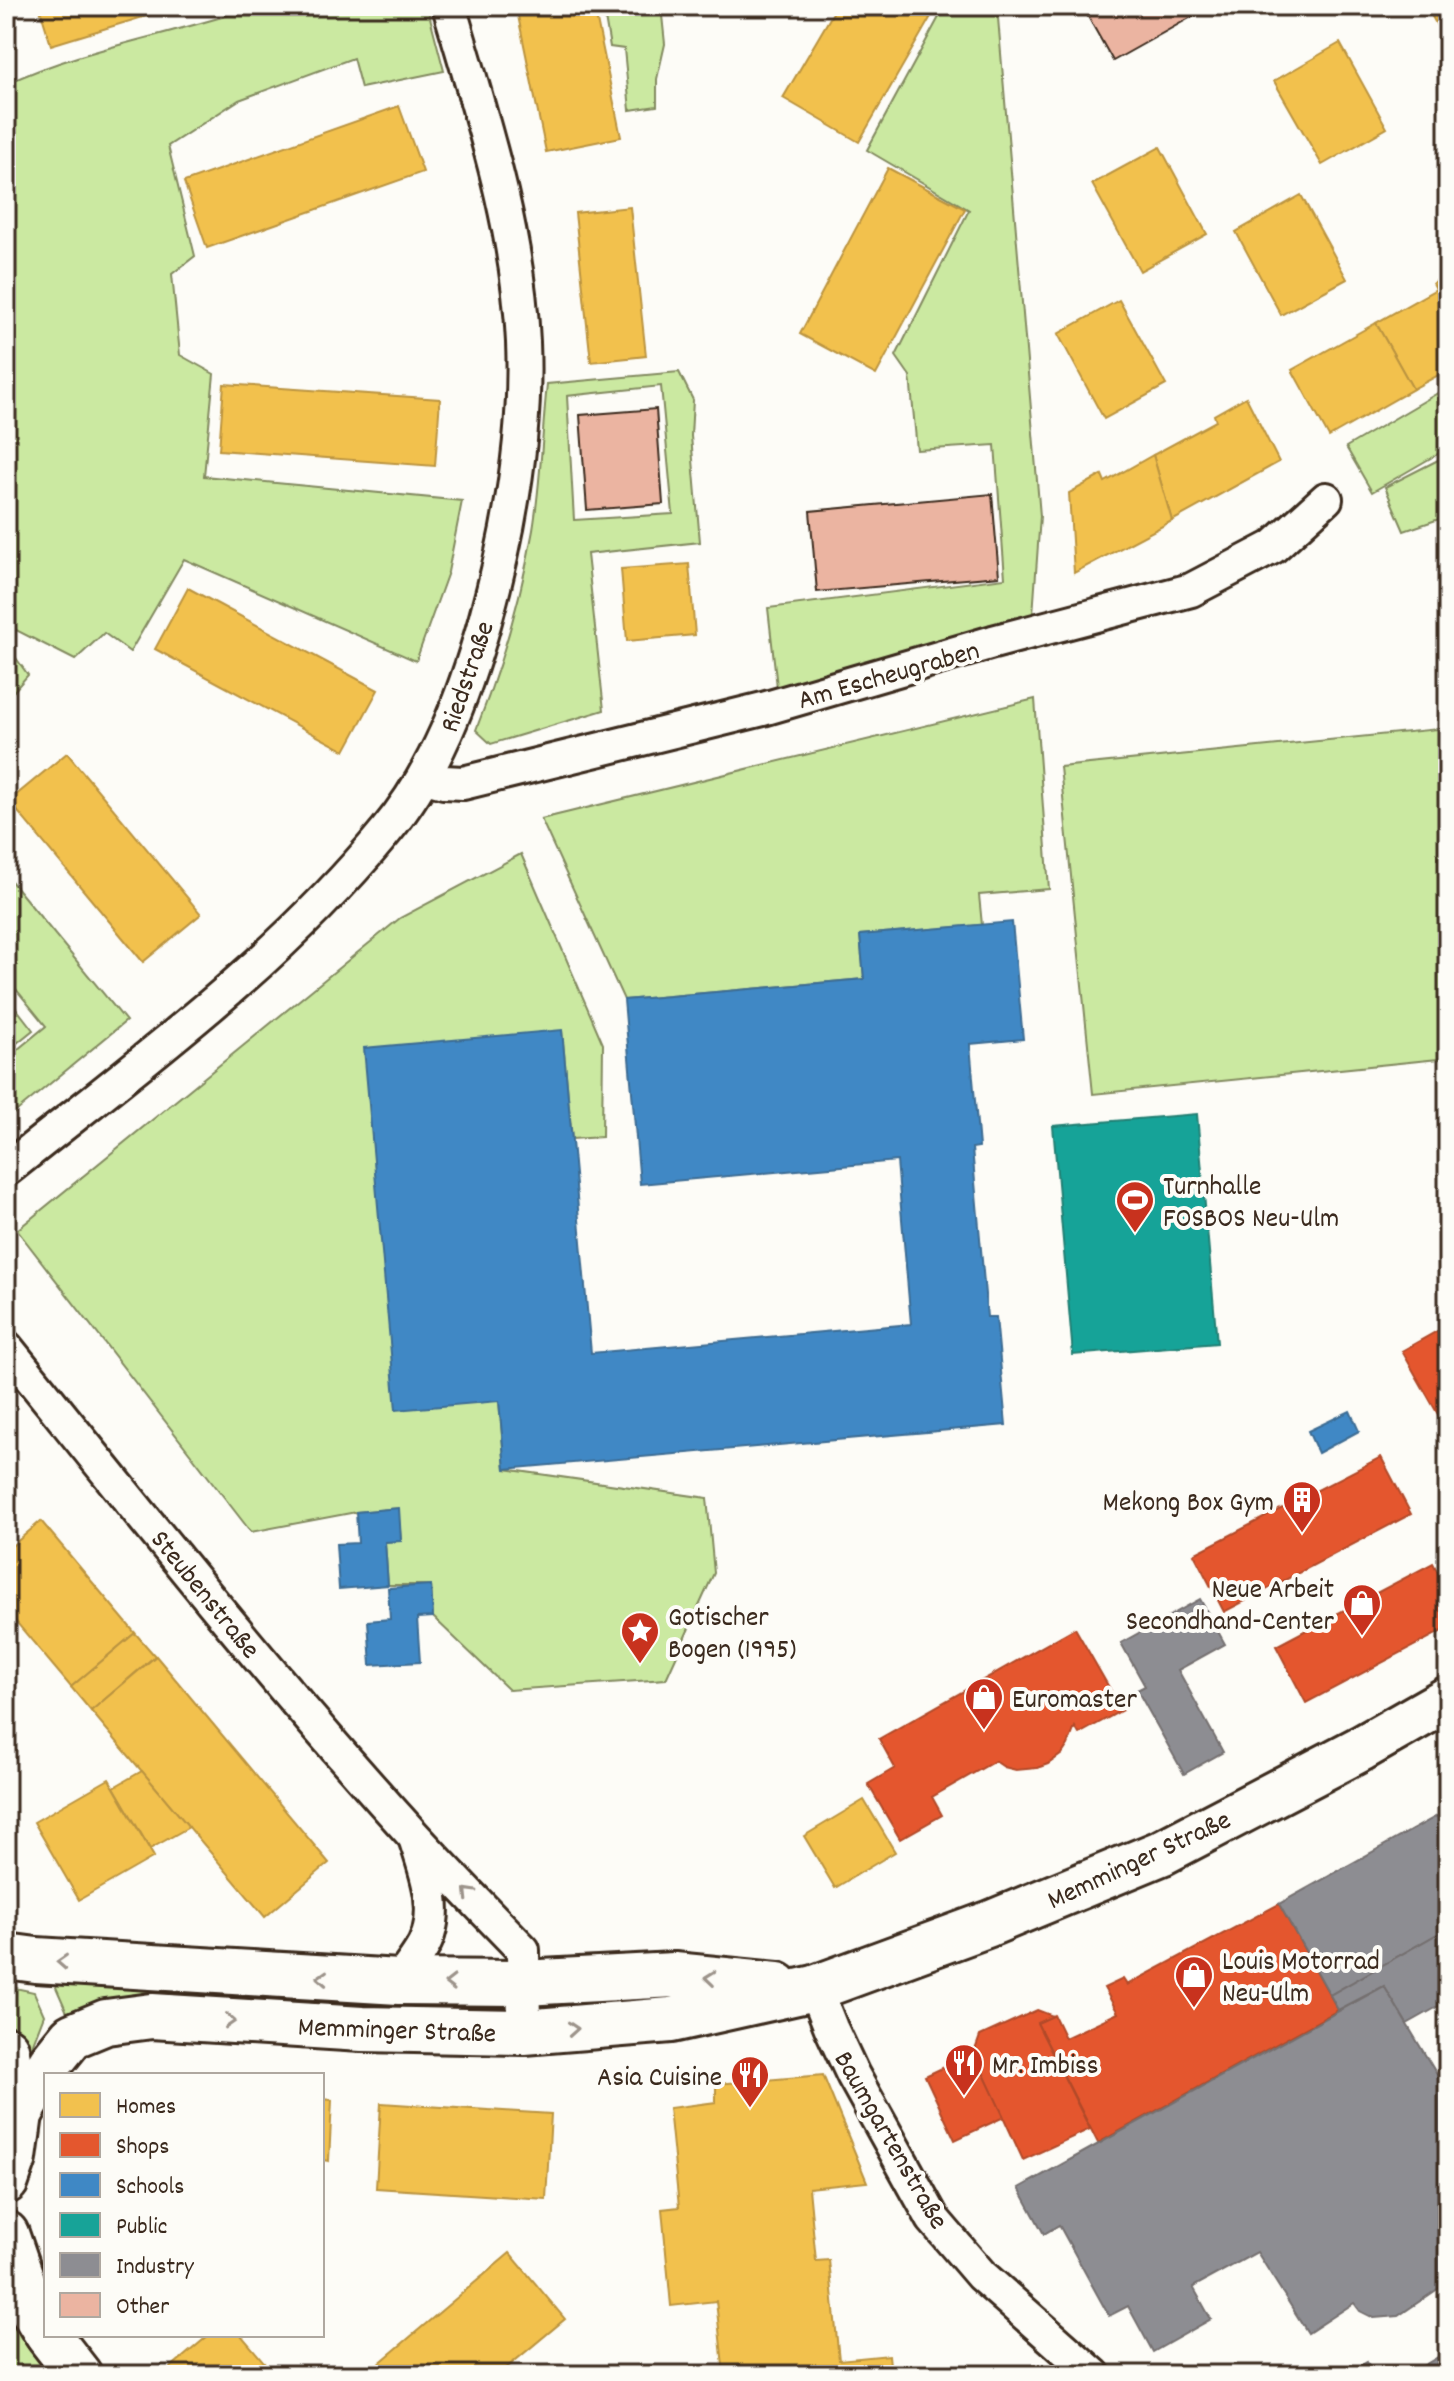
<svg xmlns="http://www.w3.org/2000/svg" width="1454" height="2381" font-family="Dekko,sans-serif">
	<rect width="100%" height="100%" fill="#fdfcf7"/>
	<filter id="ink" filterUnits="userSpaceOnUse"><feTurbulence type="fractalNoise" baseFrequency=".0125" numOctaves="2"/><feDisplacementMap in="SourceGraphic" scale="16" xChannelSelector="R" yChannelSelector="G"/><feConvolveMatrix kernelMatrix="1 2 1 2 8 2 1 2 1" color-interpolation-filters="sRGB"/></filter>
	<g filter="url(#ink)">
		<g fill="#cbe9a1" stroke="#838a60" stroke-width="2" fill-rule="evenodd">
			<path d="M256,6H427L444,71L361,88L353,58L239,100L168,146L195,256L172,274L180,355L214,374L204,476L462,501L448,572L416,661L184,559L130,652L104,633L75,660L6,625V84C85,47 174,35 256,6Z"/>
			<polygon points="603,6 661,6 665,44 657,79 657,106 630,110 624,49 610,47"/>
			<polygon points="945,6 997,6 1040,516 1033,615 777,687 768,608 1005,578 995,445 917,450 910,376 896,356 969,210 867,150"/>
			<path d="M679,372L693,400L691,436L700,542L587,554L604,710L491,744L476,730C501,666 521,599 533,530C541,482 542,432 547,384ZM661,386L673,514L574,520L567,396Z"/>
			<polygon points="1448,387 1448,448 1372,492 1346,447"/>
			<polygon points="1448,455 1448,516 1404,531 1385,487"/>
			<polygon points="6,644 28,675 6,700"/>
			<polygon points="1035,699 1049,889 979,895 982,925 860,935 864,979 624,1000 541,819"/>
			<polygon points="1448,728 1448,1058 1093,1094 1060,767"/>
			<polygon points="521,854 603,1044 602,1137 572,1139 562,1030 499,1401 505,1469 707,1498 714,1573 666,1679 509,1690 433,1617 431,1585 388,1585 385,1542 401,1540 398,1508 356,1512 251,1532 17,1230 400,918"/>
			<polygon points="6,875 126,1021 6,1120 6,1059 46,1026 6,977 6,912 8,910 6,907"/>
			<polygon points="6,995 33,1030 6,1052"/>
			<polygon points="52,1978 491,1995 491,2019 73,2026"/>
			<polygon points="6,1986 34,1992 44,2015 22,2072 17,2047 6,2024"/>
			<polygon points="6,2311 21,2338 57,2375 6,2375"/>
		</g>
		<g fill="#f2c14e" stroke="#bb9440" stroke-width="2">
			<polygon points="39,6 179,6 51,45"/>
			<polygon points="516,6 594,6 621,137 546,152"/>
			<polygon points="837,6 937,6 859,142 783,98"/>
			<polygon points="1426,6 1448,6 1448,45"/>
			<polygon points="1340,43 1387,128 1322,165 1274,81"/>
			<polygon points="399,106 423,172 207,248 184,182"/>
			<polygon points="1160,147 1207,234 1140,271 1092,184"/>
			<polygon points="888,168 965,209 876,375 800,334"/>
			<polygon points="1301,195 1347,279 1281,315 1236,232"/>
			<polygon points="630,207 646,356 591,362 575,213"/>
			<polygon points="1448,274 1448,370 1413,389 1376,323 1436,289 1433,283"/>
			<polygon points="1119,300 1166,385 1104,419 1058,334"/>
			<polygon points="1376,323 1413,389 1329,437 1292,370"/>
			<polygon points="224,384 440,399 435,466 219,450"/>
			<polygon points="1246,397 1279,462 1172,521 1153,455 1216,421 1214,415"/>
			<polygon points="1153,455 1172,521 1074,573 1069,493 1102,475 1105,482"/>
			<polygon points="689,564 695,635 627,641 621,569"/>
			<polygon points="188,588 378,690 345,751 155,649"/>
			<polygon points="67,753 201,914 143,962 9,801"/>
			<polygon points="41,1521 135,1633 71,1687 6,1610 6,1551"/>
			<polygon points="135,1633 155,1656 91,1711 71,1687"/>
			<polygon points="156,1656 329,1863 265,1917 91,1711"/>
			<polygon points="142,1771 189,1827 150,1849 114,1787"/>
			<polygon points="109,1779 154,1857 79,1900 34,1822"/>
			<polygon points="864,1800 895,1852 835,1888 804,1836"/>
			<polygon points="823,2075 867,2182 809,2188 816,2261 829,2260 839,2360 889,2355 891,2375 724,2375 716,2301 671,2306 662,2209 679,2207 669,2108 716,2102 716,2084"/>
			<polygon points="322,2099 332,2100 329,2161 322,2160"/>
			<polygon points="381,2103 551,2114 546,2199 376,2188"/>
			<polygon points="510,2253 565,2319 498,2375 365,2375"/>
			<polygon points="209,2335 241,2335 275,2375 175,2375 170,2368"/>
		</g>
		<g fill="#e4572e" stroke="#b14a29" stroke-width="2">
			<polygon points="1448,1325 1448,1432 1402,1351"/>
			<polygon points="1381,1457 1411,1514 1224,1612 1194,1554"/>
			<polygon points="1433,1563 1448,1592 1448,1628 1306,1703 1276,1646"/>
			<polygon points="1075,1628 1122,1710 1079,1734 1075,1727 1068,1745 1062,1754 1048,1764 1037,1768 1016,1770 1004,1767 995,1761 932,1797 942,1815 900,1839 868,1784 895,1768 879,1739"/>
			<polygon points="1279,1904 1338,2010 1098,2143 1037,2023 1054,2015 1065,2038 1118,2013 1104,1988 1123,1979 1127,1985"/>
			<polygon points="1037,2010 1053,2016 1037,2023 1090,2129 1023,2160 974,2053 980,2036"/>
			<polygon points="974,2053 1004,2117 955,2140 925,2076"/>
		</g>
		<g fill="#3f88c5" stroke="#3e6c93" stroke-width="2">
			<polygon points="1012,922 1023,1039 970,1044 979,1147 972,1148 987,1317 996,1317 1006,1425 505,1469 499,1401 396,1410 364,1048 562,1030 591,1353 911,1324 897,1161 640,1184 624,1000 864,979 860,935"/>
			<polygon points="1350,1411 1359,1431 1318,1453 1308,1431"/>
			<polygon points="399,1508 401,1541 385,1542 388,1585 339,1589 336,1544 358,1543 356,1512"/>
			<polygon points="431,1585 433,1617 417,1618 420,1662 371,1665 368,1621 390,1619 388,1588"/>
		</g>
		<polygon fill="#17a398" stroke="#227f73" stroke-width="2" points="1197,1114 1217,1343 1073,1355 1053,1126"/>
		<g fill="#8d8d92" stroke="#746f6f" stroke-width="2">
			<polygon points="1200,1599 1225,1644 1178,1670 1223,1752 1184,1774 1137,1690 1145,1686 1121,1643"/>
			<polygon points="1448,1810 1448,1928 1330,1995 1279,1904"/>
			<polygon points="1448,1928 1448,2001 1407,2024 1384,1986 1338,2010 1330,1995"/>
			<polygon points="1384,1986 1448,2093 1448,2282 1398,2316 1374,2318 1360,2311 1354,2303 1308,2333 1257,2252 1193,2287 1211,2319 1153,2352 1128,2306 1109,2316 1059,2225 1044,2234 1019,2188"/>
			<polygon points="1448,2351 1448,2375 1408,2375"/>
			<polygon points="1367,2362 1375,2375 1346,2375"/>
		</g>
		<g fill="#ebb4a1" stroke="#3b2a1e" stroke-width="2">
			<polygon points="1082,6 1211,6 1113,61"/>
			<polygon points="656,409 663,504 587,510 580,415"/>
			<polygon points="992,494 999,576 817,592 810,511"/>
		</g>
		<g fill="none" stroke-linecap="round" stroke-linejoin="round">
			<defs>
				<g id="street">
					<polyline points="426,777 444,782 463,783 763,709 993,642 1191,590 1273,547 1326,499"/>
					<path d="M6,1170C138,1064 278,963 386,831C436,771 464,696 485,621C510,531 527,436 523,342C518,226 481,116 449,6"/>
					<path d="M6,1347C139,1512 271,1679 414,1836C449,1874 486,1912 523,1950L524,2032"/>
					<path d="M399,1982C407,1970 417,1958 424,1945C441,1912 427,1874 416,1841"/>
					<polyline points="815,1988 831,2028 853,2075 933,2219 981,2275 1094,2375"/>
				</g>
				<g id="secondary">
					<polyline points="6,1956 36,1960 399,1982 523,1983 674,1975 777,1985"/>
					<polyline points="6,2049 20,2114 14,2158 6,2181"/>
					<polyline points="20,2114 51,2062 72,2036 106,2022 152,2016 362,2029 524,2032 671,2020 815,1988 989,1924 1161,1853 1362,1748 1448,1699"/>
					<polyline points="6,2234 32,2309 46,2332"/>
					<polyline points="48,2335 79,2375"/>
				</g>
			</defs>
			<use href="#street" stroke="#3b2a1e" stroke-width="38"/>
			<use href="#secondary" stroke="#3b2a1e" stroke-width="50"/>
			<use href="#street" stroke="#fdfcf7" stroke-width="32"/>
			<use href="#secondary" stroke="#fdfcf7" stroke-width="44"/>
		</g>
		<defs><path id="oneway-chevron" d="M-2-3.5L2.5 0L-2 3.5" fill="none" stroke-width="1.6" stroke-linecap="round" stroke-linejoin="round" transform="scale(2)"/></defs>
		<g stroke="#9c938a">
			<use href="#oneway-chevron" transform="translate(469 1893) rotate(-134)"/>
			<use href="#oneway-chevron" transform="translate(62 1962) rotate(-177)"/>
			<use href="#oneway-chevron" transform="translate(322 1978) rotate(-177)"/>
			<use href="#oneway-chevron" transform="translate(710 1978) rotate(-174)"/>
			<use href="#oneway-chevron" transform="translate(450 1983) rotate(-180)"/>
			<use href="#oneway-chevron" transform="translate(230 2021) rotate(3)"/>
			<use href="#oneway-chevron" transform="translate(573 2029) rotate(-4)"/>
		</g>
	</g>
	<defs>
		<symbol id="stadium-pin" viewBox="-11 -11 22 30"><path d="M0 17L-7.5 6A9.5 9.5 0 1 1 7.5 6Z" fill="#c8321e" stroke="#fdfcf7"/><path d="M0-5a6.5 5 0 1 0 0 10a6.5 5 0 1 0 0-10ZM-3.5-1.8h7v3.6h-7Z" fill="#fff"/></symbol>
		<symbol id="building-pin" viewBox="-11 -11 22 30"><path d="M0 17L-7.5 6A9.5 9.5 0 1 1 7.5 6Z" fill="#c8321e" stroke="#fdfcf7"/><path d="M-4-6H4V6H1V3H-1V6H-4ZM-2.5-4.3h1.7v1.8h-1.7ZM.8-4.3h1.7v1.8H.8ZM-2.5-1h1.7V.8h-1.7ZM.8-1h1.7V.8H.8Z" fill="#fff"/></symbol>
		<symbol id="shop-pin" viewBox="-11 -11 22 30"><path d="M0 17L-7.5 6A9.5 9.5 0 1 1 7.5 6Z" fill="#c8321e" stroke="#fdfcf7"/><path d="M-5-2.5h2.3a2.7 3.5 0 0 1 5.4 0H5L5.5 6h-11ZM-1.5-2.5h3a1.5 2.3 0 0 0-3 0Z" fill="#fff"/></symbol>
		<symbol id="sight-pin" viewBox="-11 -11 22 30"><path d="M0 17L-7.5 6A9.5 9.5 0 1 1 7.5 6Z" fill="#c8321e" stroke="#fdfcf7"/><path d="M0-6L1.8-2.2L6-1.7L2.9 1.2L3.7 5.4L0 3.3L-3.7 5.4L-2.9 1.2L-6-1.7L-1.8-2.2Z" fill="#fff"/></symbol>
		<symbol id="restaurant-pin" viewBox="-11 -11 22 30"><path d="M0 17L-7.5 6A9.5 9.5 0 1 1 7.5 6Z" fill="#c8321e" stroke="#fdfcf7"/><path d="M-5-6h1v4h1v-4h1v4h1v-4h1v5L-1.5 .5V6h-2V.5L-5-1ZM5-6V6H3V1.5H1.5Q1.5-4 5-6Z" fill="#fff"/></symbol>
	</defs>
	<g fill-rule="evenodd">
		<use href="#stadium-pin" x="1113" y="1178" width="44" height="60"/>
		<use href="#building-pin" x="1280" y="1478" width="44" height="60"/>
		<use href="#shop-pin" x="1340" y="1581" width="44" height="60"/>
		<use href="#sight-pin" x="618" y="1609" width="44" height="60"/>
		<use href="#shop-pin" x="962" y="1675" width="44" height="60"/>
		<use href="#shop-pin" x="1172" y="1953" width="44" height="60"/>
		<use href="#restaurant-pin" x="942" y="2041" width="44" height="60"/>
		<use href="#restaurant-pin" x="728" y="2053" width="44" height="60"/>
	</g>
	<g text-anchor="middle" stroke-width="8" stroke-linejoin="round" paint-order="stroke">
		<g font-size="28" fill="#3b2a1e" stroke="#fdfcf7">
			<text transform="translate(888 673) rotate(-16)" y="10">Am Escheugraben</text>
			<text transform="translate(465 676) rotate(-71)" y="10">Riedstraße</text>
			<text transform="translate(207 1593) rotate(51)" y="10">Steubenstraße</text>
			<text transform="translate(1138 1858) rotate(-25)" y="10">Memminger Straße</text>
			<text transform="translate(397 2028) rotate(2)" y="10">Memminger Straße</text>
			<text transform="translate(893 2139) rotate(60)" y="10">Baumgartenstraße</text>
		</g>
		<g font-size="28" fill="#3b2a1e" stroke="#fdfcf7" text-anchor="start">
			<text x="1163" y="1194">Turnhalle<tspan x="1163" dy="32">FOSBOS Neu-Ulm</tspan></text>
			<text x="1274" y="1510" text-anchor="end">Mekong Box Gym</text>
			<text x="1334" y="1597" text-anchor="end">Neue Arbeit<tspan x="1334" dy="32">Secondhand-Center</tspan></text>
			<text x="668" y="1625">Gotischer<tspan x="668" dy="32">Bogen (1995)</tspan></text>
			<text x="1012" y="1707">Euromaster</text>
			<text x="1222" y="1969">Louis Motorrad<tspan x="1222" dy="32">Neu-Ulm</tspan></text>
			<text x="992" y="2073">Mr. Imbiss</text>
			<text x="722" y="2085" text-anchor="end">Asia Cuisine</text>
		</g>
	</g>
	<rect width="1454" height="2381" fill="none" stroke="#fdfcf7" stroke-width="32"/>
	<rect x="16" y="16" width="1422" height="2349" fill="none" stroke="#3b2a1e" stroke-width="3" filter="url(#ink)"/>
	<rect x="44" y="2073" width="280" height="264" fill="#fdfcf7" stroke="#afa8a0" stroke-width="2"/>
	<rect x="60" y="2093" width="40" height="24" fill="#f2c14e" stroke="#afa8a0" stroke-width="2"/>
	<text x="116" y="2113" font-size="24" fill="#3b2a1e">Homes</text>
	<rect x="60" y="2133" width="40" height="24" fill="#e4572e" stroke="#afa8a0" stroke-width="2"/>
	<text x="116" y="2153" font-size="24" fill="#3b2a1e">Shops</text>
	<rect x="60" y="2173" width="40" height="24" fill="#3f88c5" stroke="#afa8a0" stroke-width="2"/>
	<text x="116" y="2193" font-size="24" fill="#3b2a1e">Schools</text>
	<rect x="60" y="2213" width="40" height="24" fill="#17a398" stroke="#afa8a0" stroke-width="2"/>
	<text x="116" y="2233" font-size="24" fill="#3b2a1e">Public</text>
	<rect x="60" y="2253" width="40" height="24" fill="#8d8d92" stroke="#afa8a0" stroke-width="2"/>
	<text x="116" y="2273" font-size="24" fill="#3b2a1e">Industry</text>
	<rect x="60" y="2293" width="40" height="24" fill="#ebb4a1" stroke="#afa8a0" stroke-width="2"/>
	<text x="116" y="2313" font-size="24" fill="#3b2a1e">Other</text>
</svg>
